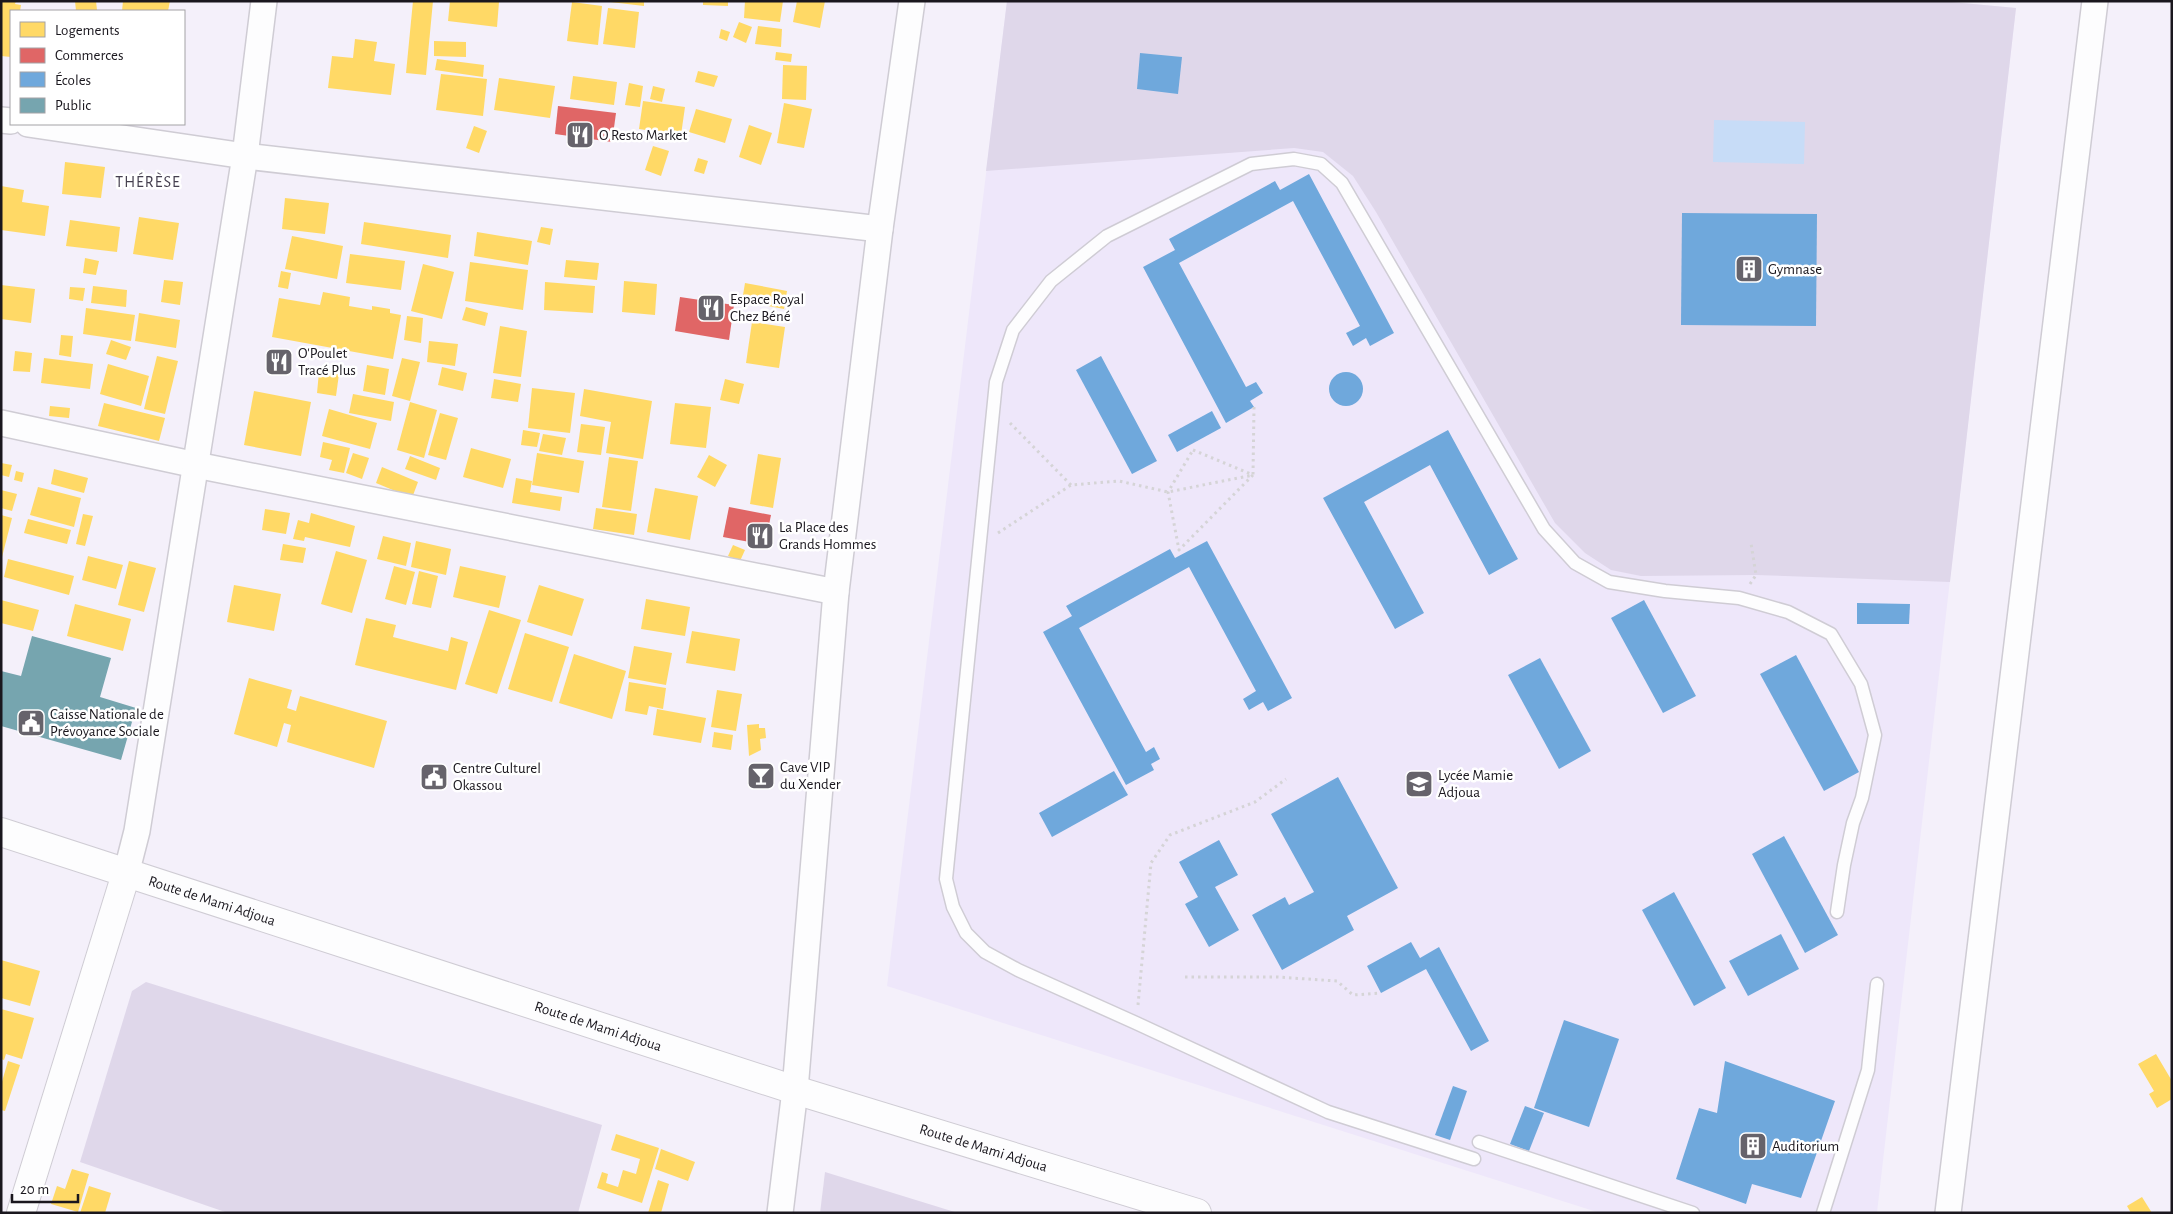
<svg xmlns="http://www.w3.org/2000/svg" width="2173" height="1214" font-family="'Alegreya Sans',sans-serif">
	<rect width="100%" height="100%" fill="#f4f0fa"/>
	<polygon fill="#eee7fa" points="1007,1 1941,1 2016,8 1877,1213 1600,1213 887,986"/>
	<g fill="#dfd7ea">
		<polygon points="1007,1 1941,1 2016,8 1950,582 1756,575 1641,576 1611,570 1585,553 1555,523 1376,212 1353,176 1323,152 1294,148 986,171"/>
		<polygon points="146,982 602,1125 578,1213 228,1213 80,1162 132,991"/>
		<polygon points="825,1172 958,1213 820,1213"/>
	</g>
	<polygon fill="#c7dcf7" points="1714,120 1805,122 1804,164 1713,162"/>
	<g fill="#ffd966">
		<polygon points="1,1 16,1 15,4 21,5 20,11 11,11 11,57 1,56"/>
		<polygon points="75,1 96,1 97,10 76,11"/>
		<polygon points="123,1 170,1 168,11 122,11"/>
		<polygon points="413,1 433,1 426,75 406,73"/>
		<polygon points="450,1 499,2 497,27 448,21"/>
		<polygon points="602,1 644,1 644,6"/>
		<polygon points="703,1 728,1 728,6 703,5"/>
		<polygon points="745,1 783,1 780,22 744,18"/>
		<polygon points="797,1 825,1 820,28 793,22"/>
		<polygon points="572,2 602,6 598,45 567,41"/>
		<polygon points="608,8 639,12 635,48 603,44"/>
		<polygon points="739,22 752,27 746,43 733,37"/>
		<polygon points="758,26 782,29 781,47 755,44"/>
		<polygon points="721,29 730,32 727,41 719,38"/>
		<polygon points="355,39 377,42 374,61 395,64 391,95 328,88 332,56 353,58"/>
		<polygon points="434,41 466,42 466,57 434,56"/>
		<polygon points="776,52 792,54 791,62 775,60"/>
		<polygon points="437,59 484,65 483,77 435,70"/>
		<polygon points="783,65 807,66 806,100 782,99"/>
		<polygon points="698,71 718,76 714,87 695,82"/>
		<polygon points="441,74 487,79 483,116 436,110"/>
		<polygon points="573,76 617,82 614,105 570,99"/>
		<polygon points="499,78 555,86 550,118 494,110"/>
		<polygon points="629,83 643,86 640,107 625,105"/>
		<polygon points="653,86 665,89 662,102 650,99"/>
		<polygon points="643,101 685,107 681,135 639,129"/>
		<polygon points="784,103 812,109 804,148 777,143"/>
		<polygon points="696,109 732,119 725,143 689,132"/>
		<polygon points="749,125 772,133 761,165 739,157"/>
		<polygon points="474,126 487,131 479,153 466,148"/>
		<polygon points="653,146 669,151 661,176 645,170"/>
		<polygon points="698,158 708,161 704,174 694,171"/>
		<polygon points="65,162 105,167 101,198 62,194"/>
		<polygon points="1,186 24,190 22,202 49,206 45,236 1,230"/>
		<polygon points="285,198 329,203 325,234 282,229"/>
		<polygon points="139,217 179,223 173,260 133,254"/>
		<polygon points="70,220 120,227 117,252 66,246"/>
		<polygon points="364,222 451,235 448,258 361,244"/>
		<polygon points="541,227 553,229 550,245 537,242"/>
		<polygon points="477,232 532,241 528,265 474,256"/>
		<polygon points="292,236 343,246 337,279 285,269"/>
		<polygon points="350,254 405,261 401,290 346,283"/>
		<polygon points="85,258 99,261 96,275 83,273"/>
		<polygon points="566,260 599,263 597,280 564,277"/>
		<polygon points="470,262 528,270 523,310 465,301"/>
		<polygon points="423,264 454,272 442,319 411,311"/>
		<polygon points="281,271 291,273 288,289 278,287"/>
		<polygon points="164,280 183,282 180,305 161,302"/>
		<polygon points="624,281 657,284 655,315 622,312"/>
		<polygon points="545,282 595,286 593,313 544,310"/>
		<polygon points="745,283 787,291 784,309 742,301"/>
		<polygon points="1,285 35,289 31,323 1,319"/>
		<polygon points="93,286 127,290 126,307 91,303"/>
		<polygon points="70,287 85,288 83,301 69,299"/>
		<polygon points="323,292 350,297 349,306 372,310 372,306 390,309 390,313 401,315 393,359 272,337 279,298 320,305"/>
		<polygon points="466,307 488,313 485,326 462,320"/>
		<polygon points="86,308 135,315 131,341 83,334"/>
		<polygon points="139,313 180,320 176,348 135,341"/>
		<polygon points="407,316 423,318 421,343 404,340"/>
		<polygon points="752,322 785,327 779,368 746,363"/>
		<polygon points="500,326 527,331 521,377 493,373"/>
		<polygon points="61,335 73,336 71,357 59,355"/>
		<polygon points="111,340 131,347 126,360 106,354"/>
		<polygon points="429,341 458,344 455,366 427,362"/>
		<polygon points="15,351 32,353 30,372 13,371"/>
		<polygon points="157,356 178,361 165,414 144,409"/>
		<polygon points="44,358 93,364 90,389 41,383"/>
		<polygon points="402,358 420,362 410,401 392,396"/>
		<polygon points="108,364 149,376 141,406 100,394"/>
		<polygon points="367,365 389,369 385,395 363,391"/>
		<polygon points="442,367 467,373 463,391 438,385"/>
		<polygon points="319,372 339,374 336,396 317,393"/>
		<polygon points="494,379 521,384 518,402 491,398"/>
		<polygon points="725,379 744,384 739,404 720,400"/>
		<polygon points="532,388 575,393 570,433 528,428"/>
		<polygon points="584,389 652,401 643,459 606,453 611,422 580,416"/>
		<polygon points="254,391 311,402 301,456 244,445"/>
		<polygon points="353,394 394,402 391,421 349,413"/>
		<polygon points="410,402 437,410 424,458 397,450"/>
		<polygon points="104,403 165,418 159,441 98,426"/>
		<polygon points="675,403 711,407 706,448 670,444"/>
		<polygon points="50,406 70,408 69,418 49,416"/>
		<polygon points="329,409 377,423 370,449 322,436"/>
		<polygon points="440,413 458,418 446,460 428,455"/>
		<polygon points="581,424 605,427 601,455 577,452"/>
		<polygon points="523,430 540,433 537,447 521,445"/>
		<polygon points="543,434 566,438 562,455 539,451"/>
		<polygon points="323,442 350,448 344,473 329,470 332,460 320,457"/>
		<polygon points="471,448 511,459 503,488 463,477"/>
		<polygon points="353,453 369,458 362,479 346,473"/>
		<polygon points="537,453 584,461 579,493 532,485"/>
		<polygon points="758,454 781,458 773,508 750,504"/>
		<polygon points="709,455 727,465 715,487 697,477"/>
		<polygon points="410,456 440,468 436,480 405,469"/>
		<polygon points="609,457 638,461 631,511 602,507"/>
		<polygon points="1,463 12,465 9,477 1,475"/>
		<polygon points="382,467 418,482 412,498 376,483"/>
		<polygon points="54,469 88,478 84,493 51,484"/>
		<polygon points="16,471 24,473 22,482 14,480"/>
		<polygon points="516,478 532,481 530,492 562,497 560,511 512,503"/>
		<polygon points="38,487 81,498 74,527 30,515"/>
		<polygon points="655,488 698,496 690,540 647,532"/>
		<polygon points="1,490 17,494 12,511 1,508"/>
		<polygon points="596,508 637,514 634,535 593,529"/>
		<polygon points="265,509 290,513 286,534 262,530"/>
		<polygon points="311,513 355,526 350,547 305,537 304,541 293,539 298,520 309,523"/>
		<polygon points="83,514 93,516 85,546 76,544"/>
		<polygon points="1,515 12,518 2,557 1,557"/>
		<polygon points="28,519 71,530 67,544 24,533"/>
		<polygon points="383,536 411,543 406,566 377,559"/>
		<polygon points="416,541 451,549 446,575 411,567"/>
		<polygon points="283,544 306,548 303,563 280,560"/>
		<polygon points="733,545 745,550 740,561 728,556"/>
		<polygon points="336,551 367,560 352,613 321,604"/>
		<polygon points="88,556 123,565 116,589 82,580"/>
		<polygon points="8,559 74,576 69,595 4,577"/>
		<polygon points="129,561 156,568 144,612 118,605"/>
		<polygon points="394,566 415,572 406,605 385,599"/>
		<polygon points="460,566 506,576 499,608 453,597"/>
		<polygon points="419,571 438,576 431,608 412,604"/>
		<polygon points="234,585 281,594 274,631 227,622"/>
		<polygon points="539,585 584,599 572,636 527,622"/>
		<polygon points="646,599 690,607 685,636 641,629"/>
		<polygon points="1,600 39,610 33,631 1,623"/>
		<polygon points="75,604 131,619 123,651 67,636"/>
		<polygon points="489,610 521,620 497,694 465,684"/>
		<polygon points="366,618 396,625 393,637 448,651 451,637 468,642 456,690 355,665"/>
		<polygon points="692,631 740,639 735,671 686,663"/>
		<polygon points="525,633 569,647 552,702 508,689"/>
		<polygon points="634,646 672,653 666,685 628,678"/>
		<polygon points="574,654 626,671 612,719 559,703"/>
		<polygon points="249,678 292,690 287,708 296,711 300,696 387,721 374,768 287,742 291,725 284,723 277,747 234,734"/>
		<polygon points="629,682 666,688 663,709 649,706 647,715 625,711"/>
		<polygon points="717,690 742,694 736,731 711,727"/>
		<polygon points="657,709 706,718 701,743 653,735"/>
		<polygon points="759,724 759,728 765,728 766,738 760,739 761,750 749,756 747,725"/>
		<polygon points="714,732 733,735 731,750 712,747"/>
		<polygon points="1,960 40,971 30,1006 1,998"/>
		<polygon points="1,1009 34,1018 22,1059 6,1054 4,1060 1,1059"/>
		<polygon points="2156,1054 2172,1081 2172,1099 2157,1108 2149,1094 2154,1091 2138,1064"/>
		<polygon points="8,1061 20,1065 5,1111 1,1110 1,1085"/>
		<polygon points="616,1134 659,1148 642,1203 597,1188 602,1172 608,1174 606,1183 618,1187 623,1170 636,1174 640,1159 611,1150"/>
		<polygon points="661,1149 695,1162 688,1181 655,1169"/>
		<polygon points="72,1169 89,1174 78,1212 51,1204 57,1186 65,1189"/>
		<polygon points="658,1180 669,1184 661,1213 648,1213"/>
		<polygon points="89,1186 111,1193 105,1213 80,1213"/>
		<polygon points="2142,1197 2152,1213 2131,1213 2127,1206"/>
	</g>
	<g fill="#e06666">
		<polygon points="558,106 616,113 612,142 555,134"/>
		<polygon points="680,297 734,305 729,340 675,331"/>
		<polygon points="729,507 771,515 765,545 723,537"/>
	</g>
	<g fill="#6fa8dc">
		<polygon points="1140,53 1182,57 1178,94 1137,89"/>
		<polygon points="1309,174 1394,333 1370,346 1366,338 1353,346 1346,333 1360,326 1293,201 1179,263 1246,387 1256,382 1263,393 1250,401 1254,407 1226,423 1143,267 1175,250 1169,239 1275,181 1280,190"/>
		<polygon points="1682,213 1817,214 1816,326 1681,325"/>
		<polygon points="1101,356 1157,461 1132,474 1076,370"/>
		<circle cx="1346" cy="389" r="17"/>
		<polygon points="1212,411 1221,428 1177,452 1168,435"/>
		<polygon points="1448,430 1518,559 1489,575 1430,465 1364,502 1424,613 1395,629 1323,498"/>
		<polygon points="1207,541 1292,698 1268,711 1263,702 1249,710 1243,699 1256,691 1189,567 1079,628 1146,752 1154,747 1160,759 1151,764 1154,770 1126,785 1043,632 1072,616 1066,606 1170,549 1175,558"/>
		<polygon points="1644,600 1696,696 1663,713 1611,618"/>
		<polygon points="1857,603 1910,604 1909,624 1857,624"/>
		<polygon points="1796,655 1859,772 1824,791 1760,674"/>
		<polygon points="1540,658 1591,751 1559,769 1508,675"/>
		<polygon points="1114,771 1128,795 1052,837 1039,813"/>
		<polygon points="1338,777 1398,888 1347,916 1354,930 1282,970 1252,915 1285,897 1289,905 1314,892 1271,814"/>
		<polygon points="1784,836 1838,935 1805,953 1752,854"/>
		<polygon points="1219,840 1238,875 1215,887 1239,930 1209,947 1185,904 1198,897 1179,862"/>
		<polygon points="1674,892 1726,988 1694,1006 1642,910"/>
		<polygon points="1781,934 1799,969 1748,996 1729,961"/>
		<polygon points="1411,942 1420,958 1439,947 1489,1041 1471,1051 1426,969 1381,993 1367,966"/>
		<polygon points="1564,1020 1619,1039 1589,1127 1534,1108"/>
		<polygon points="1725,1061 1835,1101 1801,1198 1752,1184 1746,1204 1676,1179 1699,1108 1717,1113"/>
		<polygon points="1453,1086 1467,1091 1450,1140 1435,1135"/>
		<polygon points="1525,1106 1544,1113 1529,1151 1510,1144"/>
	</g>
	<polygon fill="#76a5af" points="32,636 111,658 100,697 136,708 121,760 1,726 1,671 21,676"/>
	<g fill="none" stroke-linecap="round" stroke-linejoin="round">
		<defs>
			<g id="lane">
				<polyline points="1479,1142 1693,1213"/>
				<polyline points="1474,1159 1328,1112 1136,1023 1018,970 985,952 966,933 953,907 946,879 996,382 1013,330 1051,281 1107,236 1251,164 1294,159 1321,164 1342,183 1544,529 1575,563 1609,582 1665,591 1739,598 1788,612 1831,634 1861,684 1875,735 1862,798 1853,823 1844,865 1837,912"/>
				<polyline points="1823,1213 1868,1070 1877,984"/>
			</g>
			<g id="street">
				<polyline points="1,120 11,121"/>
				<polyline points="28,124 245,156 880,229"/>
				<polyline points="1,423 196,465 836,592"/>
				<polyline points="126,874 137,831 245,156 264,1"/>
				<polyline points="780,1213 795,1090 836,592 880,229 912,1"/>
				<polyline points="1948,1213 2095,1"/>
			</g>
			<g id="secondary">
				<path id="s1" d="M1,832L795,1090L1197,1213"/>
				<polyline points="21,1213 126,874"/>
			</g>
		</defs>
		<use href="#lane" stroke="#cfccd4" stroke-width="15"/>
		<use href="#street" stroke="#cfccd4" stroke-width="28"/>
		<use href="#secondary" stroke="#cfccd4" stroke-width="30"/>
		<g stroke="#d5d4d6" stroke-width="3" stroke-dasharray="2.5 4" stroke-linecap="butt">
			<polyline points="1010,423 1071,485"/>
			<polygon points="1193,450 1253,475 1179,550 1168,492"/>
			<polyline points="998,533 1071,485 1119,481 1168,492 1253,475 1254,407"/>
			<polyline points="1750,584 1756,575 1751,543"/>
			<polyline points="1185,977 1277,977 1337,981 1353,995 1381,993"/>
			<polyline points="1138,1005 1151,863 1170,835 1255,802 1286,779"/>
		</g>
		<use href="#lane" stroke="#fdfdfe" stroke-width="12"/>
		<use href="#street" stroke="#fdfdfe" stroke-width="25"/>
		<use href="#secondary" stroke="#fdfdfe" stroke-width="28"/>
	</g>
	<defs>
		<symbol id="restaurant-square" viewBox="-11 -11 22 22"><rect x="-9" y="-9" width="18" height="18" rx="4" fill="#66636b" stroke="#fff"/><path d="M-5-6h1v4h1v-4h1v4h1v-4h1v5L-1.5 .5V6h-2V.5L-5-1ZM5-6V6H3V1.5H1.5Q1.5-4 5-6Z" fill="#fff"/></symbol>
		<symbol id="building-square" viewBox="-11 -11 22 22"><rect x="-9" y="-9" width="18" height="18" rx="4" fill="#66636b" stroke="#fff"/><path d="M-4-6H4V6H1V3H-1V6H-4ZM-2.5-4.3h1.7v1.8h-1.7ZM.8-4.3h1.7v1.8H.8ZM-2.5-1h1.7V.8h-1.7ZM.8-1h1.7V.8H.8Z" fill="#fff"/></symbol>
		<symbol id="civic-square" viewBox="-11 -11 22 22"><rect x="-9" y="-9" width="18" height="18" rx="4" fill="#66636b" stroke="#fff"/><path d="M-.6-6.5H3V-4.5H.6V-3L4-1V1h2V6H-6V1h2V-1L-.6-3ZM-1.2 2.5V6h2.4V2.5Z" fill="#fff"/></symbol>
		<symbol id="bar-square" viewBox="-11 -11 22 22"><rect x="-9" y="-9" width="18" height="18" rx="4" fill="#66636b" stroke="#fff"/><path d="M-6-5H6L.8 .8V4.5H3.5V6h-7V4.5H-.8V.8Z" fill="#fff"/></symbol>
		<symbol id="university-square" viewBox="-11 -11 22 22"><rect x="-9" y="-9" width="18" height="18" rx="4" fill="#66636b" stroke="#fff"/><path d="M0-5L7-2L0 1L-7-2ZM-4 1L0 2.5L4 1V4Q0 6-4 4Z" fill="#fff"/></symbol>
	</defs>
	<g fill-rule="evenodd">
		<use href="#restaurant-square" x="564" y="119" width="32" height="32"/>
		<use href="#building-square" x="1733" y="253" width="32" height="32"/>
		<use href="#restaurant-square" x="695" y="292" width="32" height="32"/>
		<use href="#restaurant-square" x="263" y="346" width="32" height="32"/>
		<use href="#restaurant-square" x="744" y="520" width="32" height="32"/>
		<use href="#civic-square" x="15" y="707" width="32" height="32"/>
		<use href="#bar-square" x="745" y="760" width="32" height="32"/>
		<use href="#civic-square" x="418" y="761" width="32" height="32"/>
		<use href="#university-square" x="1403" y="768" width="32" height="32"/>
		<use href="#building-square" x="1737" y="1130" width="32" height="32"/>
	</g>
	<g text-anchor="middle" stroke-width="5" stroke-linejoin="round" paint-order="stroke">
		<g font-size="15" fill="#1a171e" stroke="#fff" text-anchor="start">
			<text x="599" y="140">O Resto Market</text>
			<text x="1768" y="274">Gymnase</text>
			<text x="730" y="304">Espace Royal<tspan x="730" dy="17">Chez Béné</tspan></text>
			<text x="298" y="358">O'Poulet<tspan x="298" dy="17">Tracé Plus</tspan></text>
			<text x="779" y="532">La Place des<tspan x="779" dy="17">Grands Hommes</tspan></text>
			<text x="50" y="719">Caisse Nationale de<tspan x="50" dy="17">Prévoyance Sociale</tspan></text>
			<text x="780" y="772">Cave VIP<tspan x="780" dy="17">du Xender</tspan></text>
			<text x="453" y="773">Centre Culturel<tspan x="453" dy="17">Okassou</tspan></text>
			<text x="1438" y="780">Lycée Mamie<tspan x="1438" dy="17">Adjoua</tspan></text>
			<text x="1772" y="1151">Auditorium</text>
		</g>
		<g font-size="15" fill="#1a171e" stroke="#fff">
			<text dy="5" stroke="none"><textPath href="#s1" startOffset="222">Route de Mami Adjoua</textPath></text>
			<text dy="5" stroke="none"><textPath href="#s1" startOffset="628">Route de Mami Adjoua</textPath></text>
			<text dy="5" stroke="none"><textPath href="#s1" startOffset="1032">Route de Mami Adjoua</textPath></text>
		</g>
		<g font-size="16" letter-spacing="1" fill="#453f4f" stroke="#fff">
			<text x="148" y="187">THÉRÈSE</text>
		</g>
	</g>
	<rect width="2173" height="1214" fill="none" stroke="#1a171e" stroke-width="5"/>
	<rect x="10" y="10" width="175" height="115" fill="#ffffff" stroke="#a3a2a5"/>
	<rect x="20" y="22" width="25" height="15" fill="#ffd966" stroke="#a3a2a5"/>
	<text x="55" y="35" font-size="15" fill="#1a171e">Logements</text>
	<rect x="20" y="48" width="25" height="15" fill="#e06666" stroke="#a3a2a5"/>
	<text x="55" y="60" font-size="15" fill="#1a171e">Commerces</text>
	<rect x="20" y="72" width="25" height="15" fill="#6fa8dc" stroke="#a3a2a5"/>
	<text x="55" y="85" font-size="15" fill="#1a171e">Écoles</text>
	<rect x="20" y="98" width="25" height="15" fill="#76a5af" stroke="#a3a2a5"/>
	<text x="55" y="110" font-size="15" fill="#1a171e">Public</text>
	<path d="M12 1194v8h66v-8" fill="none" stroke="#1a171e" stroke-width="2.5"/>
	<text x="20" y="1194" font-size="15" fill="#1a171e" stroke="#ffffff" stroke-width="4" paint-order="stroke">20 m</text>
</svg>
